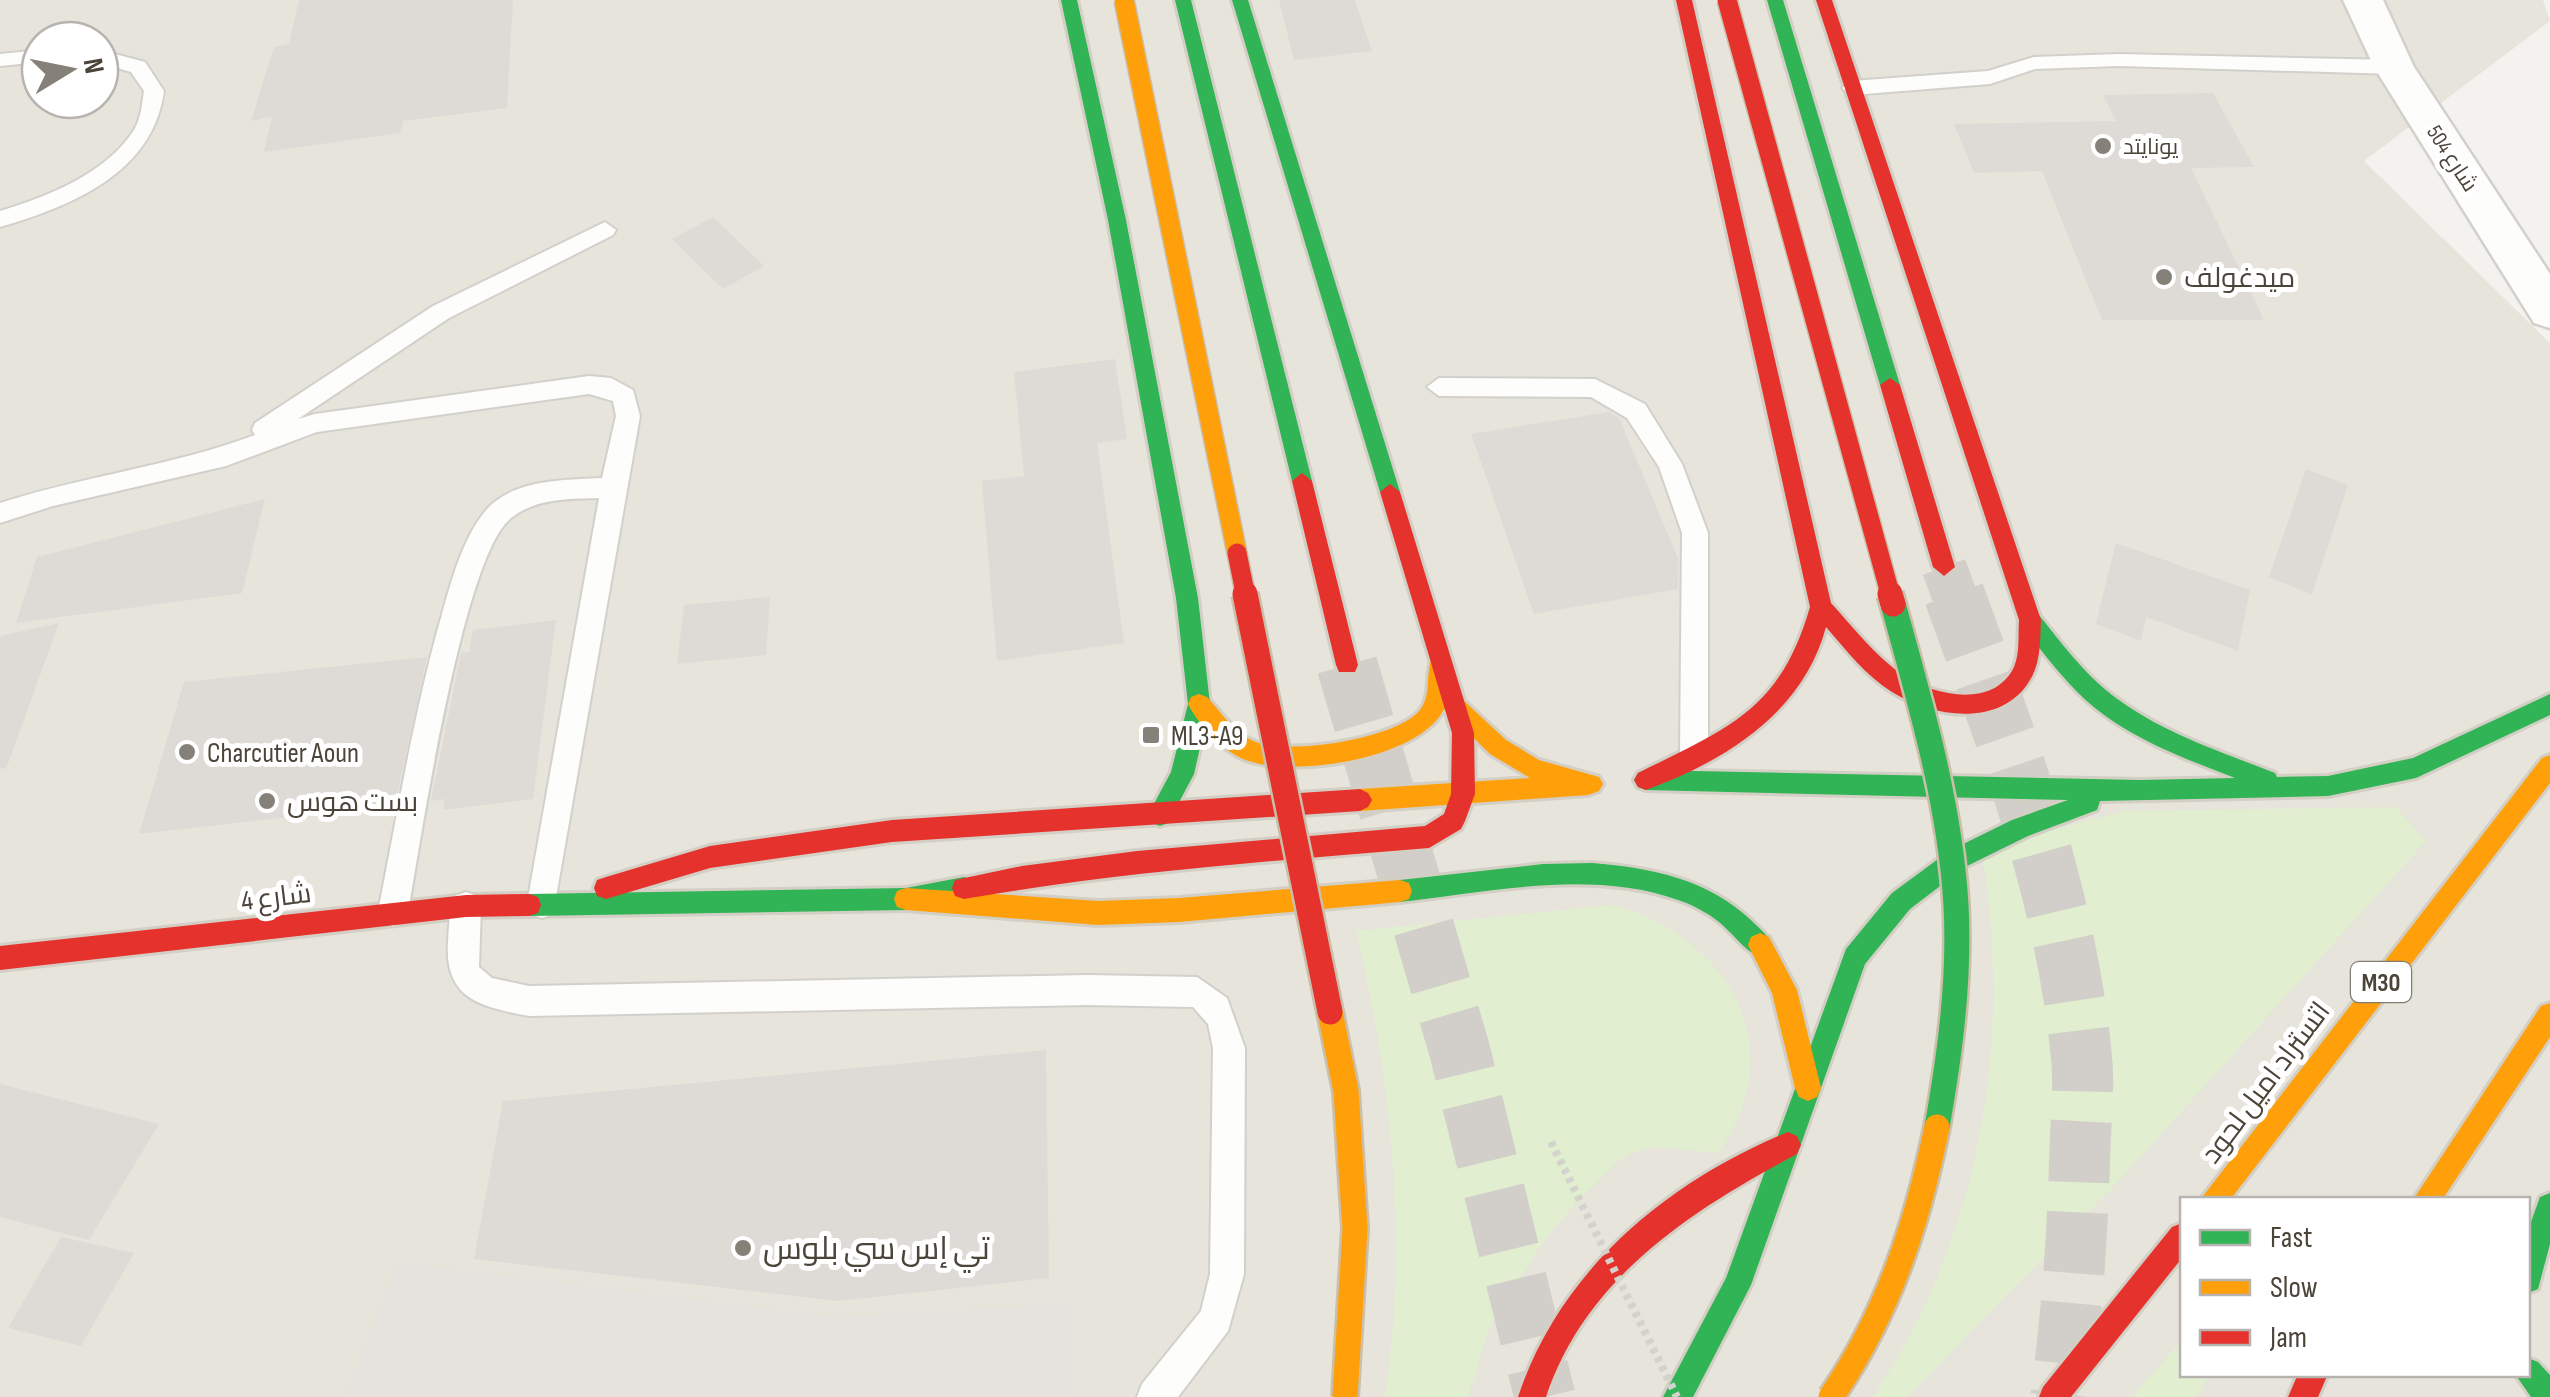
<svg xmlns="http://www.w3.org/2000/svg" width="2550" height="1397" font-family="'Sofia Sans Condensed',Cairo,sans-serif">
	<rect width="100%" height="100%" fill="#f4f2ee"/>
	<path fill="#e7e4dc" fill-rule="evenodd" d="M0,0H2543L2550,21L2364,161L2550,343V1397H0ZM40,40H100V100H40ZM2182,1200H2528V1374H2182Z"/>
	<g fill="#e1eecf">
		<path d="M2396,807L2426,841L2115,1185L1907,1397H1873C1981,1236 2014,1038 1981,848L2125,811Z"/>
		<path d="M1612,905C1728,935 1794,1048 1718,1153L1654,1147L1629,1154L1615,1164L1566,1214L1542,1244L1489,1328L1468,1397H1385C1408,1245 1392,1080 1356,931Z"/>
		<polygon points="2182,1340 2182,1374 2209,1375 2197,1397 2132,1397"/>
	</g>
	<polygon fill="#e6e3df" points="398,1263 840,1318 1067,1304 1071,1397 345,1397"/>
	<g fill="#dedbd6">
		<polygon points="299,0 513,0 507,108 403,121 400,133 264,152 272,117 251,121 274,47 289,44"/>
		<polygon points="1279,0 1355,0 1372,51 1294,60"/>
		<polygon points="2213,93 2254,167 2191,168 2264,320 2102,320 2042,171 1974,173 1954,124 2116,121 2103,95"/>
		<polygon points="713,217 764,266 723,289 672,239"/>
		<polygon points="1115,359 1127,439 1097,443 1124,643 997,661 982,481 1024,476 1014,372"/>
		<polygon points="1610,412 1619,418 1678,558 1678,589 1534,614 1471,434"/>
		<polygon points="2306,469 2348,485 2312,595 2269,577"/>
		<polygon points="265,499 242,593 16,623 37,557"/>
		<polygon points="2116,543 2250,590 2238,651 2146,617 2141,641 2096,624"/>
		<polygon points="770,597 766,655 677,664 684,605"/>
		<polygon points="556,620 533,799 443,810 445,799 431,801 461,653 469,652 473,630"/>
		<polygon points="59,623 6,769 0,768 0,636"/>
		<polygon points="427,657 395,805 139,834 184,682"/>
		<polygon points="1046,1050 1049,1278 838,1301 474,1259 503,1101"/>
		<polygon points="0,1084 159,1124 89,1240 0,1217"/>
		<polygon points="61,1237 134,1253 81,1346 8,1328"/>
	</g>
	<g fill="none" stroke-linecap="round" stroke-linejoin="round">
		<polyline stroke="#d2cfca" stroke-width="45" stroke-dasharray="45 22" stroke-linecap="butt" points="1944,567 1955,597"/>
		<g stroke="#d2cfca" stroke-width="61" stroke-dasharray="61 30" stroke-linecap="butt">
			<path d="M1954,594C2009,746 2068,901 2082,1063C2084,1091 2081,1119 2080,1147C2078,1230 2072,1314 2061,1397"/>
			<polyline points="1347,665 1460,1052 1545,1397"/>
		</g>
		<defs>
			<g id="lane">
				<polygon points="40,50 40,62 0,66 0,54"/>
				<path d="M100,50L145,62L164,91C153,173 72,206 0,227V211C47,197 107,173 134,130C141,118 142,104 144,91L131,72L100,63Z"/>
				<polygon points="2119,54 2394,60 2404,67 2394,74 2119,66 2035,69 1990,84 1852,95 1842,88 1852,81 1988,71 2034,57"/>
				<path d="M605,222L616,230L613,235L449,318L298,419L315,414L589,376L611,378L633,390L640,416L553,914L542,918L531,914L527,904L599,498C568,499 535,498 510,519C462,560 421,839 408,912L404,922L393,926L382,922L378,912C398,812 414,711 442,614C452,579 463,537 487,509C514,479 566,480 602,478L616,416L613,401L589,394L317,432L226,466L53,506L0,523V503C84,476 172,466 255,435L252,430L255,423L433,306Z"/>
				<polygon points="1439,378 1595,379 1645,404 1682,464 1708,533 1708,755 1704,764 1694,767 1684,764 1680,755 1682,533 1659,467 1627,418 1591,397 1439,396 1427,387"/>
				<path d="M466,892L477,896L481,906L479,967L492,978L529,986L1087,975L1197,977L1227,998L1245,1048L1244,1274L1228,1331L1178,1397H1137L1142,1384L1201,1311L1210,1274L1213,1048L1208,1024L1193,1007L1087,1005L529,1016C482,1007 444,1000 448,942C449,927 449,911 455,896Z"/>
			</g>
			<polygon id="street" points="2343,0 2383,0 2414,67 2550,274 2550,328 2534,323 2374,67"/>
			<g id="fast">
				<polygon points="1061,0 1077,0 1126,220 1198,598 1210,704 1194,774 1168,823 1160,826 1152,823 1148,815 1171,772 1188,704 1176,598 1108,220"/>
				<polygon points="1175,0 1191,0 1312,481 1302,489 1292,481"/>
				<polygon points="1232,0 1248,0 1400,492 1390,500 1380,492"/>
				<polygon points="1767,0 1783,0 1900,385 1897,390 1890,392 1880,385"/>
				<path d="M2030,611L2038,614C2061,642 2083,673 2112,695C2160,732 2219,751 2275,773L2277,777L2328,776L2413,758L2550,694V715L2416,778L2328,796L2100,801L2097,810L2028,836L1965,867L1910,909L1865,964L1751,1285L1693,1397H1663L1726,1278L1846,949L1892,893L1949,851L2012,820L2068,800L1646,790L1638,787L1634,780L1638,773L1646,770L2140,780L2235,778C2186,759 2136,741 2095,708C2067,685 2045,655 2022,626L2019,620L2022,614Z"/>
				<path d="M1592,863C1652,868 1708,879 1752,921C1760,929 1768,935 1772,945L1769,953L1760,957C1743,950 1733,933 1719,922C1708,913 1691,904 1678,900C1591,869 1489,892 1400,902L1391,899L1388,891L1391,883L1400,880L1543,864Z"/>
				<polygon points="964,877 973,880 976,888 973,896 906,910 529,916 520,913 517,905 520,897 529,894 906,888"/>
				<polygon points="2550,1193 2550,1244 2538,1289 2528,1293 2528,1230 2540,1197"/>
				<polygon points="2528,1358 2538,1362 2550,1375 2550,1397 2531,1397 2515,1374 2528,1374"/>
			</g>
			<g id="slow">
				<path d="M1440,656L1448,658L1452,673L1448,698L1462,699L1506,740L1539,760L1599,777L1603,784L1599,791L1588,795L1360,811L1352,807L1348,800L1352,793L1360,789L1530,778L1490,754L1444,709C1420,759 1291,779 1243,759C1222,750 1198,724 1188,704L1191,697L1199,694L1207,697C1220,711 1233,731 1251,740C1284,757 1397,739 1420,710C1432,694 1425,675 1432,658Z"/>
				<polygon points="2550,755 2550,783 2230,1200 2200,1200 2542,758"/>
				<polygon points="1400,880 1409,883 1412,891 1409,899 1400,902 1179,922 1098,925 906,910 897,907 894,899 897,891 906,888 1098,901 1179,898"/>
				<polygon points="1760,933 1769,937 1797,990 1821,1088 1817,1097 1808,1101 1799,1097 1795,1088 1772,993 1748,945 1751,937"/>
				<polygon points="2550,1003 2550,1037 2442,1200 2413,1200 2541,1006"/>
			</g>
			<g id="jam">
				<path d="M1676,0H1692L1831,603C1854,628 1875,656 1903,675C1934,696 1994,709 2014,667C2020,653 2018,635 2019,620L1816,0H1832L2041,620C2040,641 2041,662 2030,680C2002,728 1933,718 1892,692C1866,676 1846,650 1826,627C1803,713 1725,761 1646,790L1638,787L1634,780L1638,773C1728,728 1780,711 1810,607Z"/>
				<polygon points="1890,378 1900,385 1955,567 1944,576 1933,567 1880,385"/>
				<polygon points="1302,473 1312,481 1358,665 1355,672 1339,672 1336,665 1292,481"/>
				<path d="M1390,484L1400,492L1474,733L1475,794L1465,821L1461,829L1429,848C1273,861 1118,872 964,899L955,896L952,888L955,880L1022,866L1137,851L1425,826L1444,814L1451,794L1452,733L1380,492Z"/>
				<polygon points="1360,789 1368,793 1372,800 1368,807 1360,811 892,842 710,868 606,899 597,896 594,888 597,880 606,877 710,846 892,820"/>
				<polygon points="529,894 538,897 541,905 538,913 529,916 466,917 0,970 0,946 466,895"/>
				<path d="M1788,1132L1797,1136L1801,1145L1797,1154C1692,1210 1586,1277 1546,1397H1518C1560,1270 1667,1182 1788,1132Z"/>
				<polygon points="2182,1223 2182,1258 2071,1397 2039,1397 2043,1387 2172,1227"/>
				<polygon points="2298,1374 2328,1374 2318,1397 2288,1397"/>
			</g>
		</defs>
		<use href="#lane" stroke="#d2d0cb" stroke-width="4"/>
		<use href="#street" stroke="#d2d0cb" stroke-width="5"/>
		<use href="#fast" stroke="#d3cfc5" stroke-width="6"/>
		<use href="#slow" stroke="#d3cfc5" stroke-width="6"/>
		<use href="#jam" stroke="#d3cfc5" stroke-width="6"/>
		<use href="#lane" fill="#fdfdfc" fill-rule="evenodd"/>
		<use href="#street" fill="#fdfdfc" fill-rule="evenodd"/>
		<use href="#fast" fill="#30b455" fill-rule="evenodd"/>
		<use href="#slow" fill="#ff9f0a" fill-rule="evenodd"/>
		<use href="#jam" fill="#e5322d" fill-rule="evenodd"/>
		<defs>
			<path id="fast-bridge" d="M1893,604C1920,702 1950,803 1956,905C1960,979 1950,1054 1937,1127"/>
			<polyline id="slow-bridge-far1" points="1124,0 1237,553"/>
			<g id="slow-bridge">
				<polyline points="1330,1012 1346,1091 1355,1229 1345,1397"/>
				<path d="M1831,1397C1888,1314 1917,1225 1937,1127"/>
			</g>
			<g id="jam-bridge-far1">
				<polyline points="1727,0 1891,597"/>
				<polyline points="1237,553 1246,597"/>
			</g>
			<g id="jam-bridge">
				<polyline points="1245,594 1330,1012"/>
				<polyline points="1890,594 1893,604"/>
			</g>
		</defs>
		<use href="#fast-bridge" stroke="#ccbfa9" stroke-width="30" stroke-linecap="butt"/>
		<use href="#slow-bridge-far1" stroke="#ccbfa9" stroke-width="22" stroke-linecap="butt"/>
		<use href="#slow-bridge" stroke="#ccbfa9" stroke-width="30" stroke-linecap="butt"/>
		<use href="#jam-bridge-far1" stroke="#ccbfa9" stroke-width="22" stroke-linecap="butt"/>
		<use href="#jam-bridge" stroke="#ccbfa9" stroke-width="30" stroke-linecap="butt"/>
		<polyline stroke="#d3d2cc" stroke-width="8" stroke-dasharray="5 5" stroke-linecap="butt" points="1551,1142 1677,1397"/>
		<use href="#fast-bridge" stroke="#30b455" stroke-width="25"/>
		<use href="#slow-bridge-far1" stroke="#ff9f0a" stroke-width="19"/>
		<use href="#slow-bridge" stroke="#ff9f0a" stroke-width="25"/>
		<use href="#jam-bridge-far1" stroke="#e5322d" stroke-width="19"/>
		<use href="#jam-bridge" stroke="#e5322d" stroke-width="25"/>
	</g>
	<g fill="#868178" stroke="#fff" stroke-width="4">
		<circle cx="2103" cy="146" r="10"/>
		<circle cx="2164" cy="277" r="10"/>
		<rect x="1141" y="725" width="20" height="20" rx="5"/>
		<circle cx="187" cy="752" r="10"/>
		<circle cx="267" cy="801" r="10"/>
		<circle cx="743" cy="1248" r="10"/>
	</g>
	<g text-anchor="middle" stroke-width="10" stroke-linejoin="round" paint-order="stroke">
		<g font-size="22" fill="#4b4439" stroke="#fff" text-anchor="start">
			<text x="2123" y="154">يونايتد</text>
		</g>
		<g font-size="22" fill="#4b4439" stroke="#fff">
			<text transform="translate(2453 158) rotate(57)" y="8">شارع 504</text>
		</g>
		<rect fill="#fff" stroke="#817c74" stroke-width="2.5" x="2351" y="962" width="60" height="40" rx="8"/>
		<g font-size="25" font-weight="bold" fill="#4b4439">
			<text x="2381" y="991">M30</text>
		</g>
		<g font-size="28" fill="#4b4439" stroke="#fff" text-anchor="start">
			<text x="2184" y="287">ميدغولف</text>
			<text x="1171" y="745">ML3-A9</text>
			<text x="207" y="762">Charcutier Aoun</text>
			<text x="287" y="811">بست هوس</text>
		</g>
		<g font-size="28" fill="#4b4439" stroke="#fff">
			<text transform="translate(276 896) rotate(-7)" y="10">شارع 4</text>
			<text transform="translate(2265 1082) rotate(-53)" y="10">اتستراد اميل لحود</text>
		</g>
		<g font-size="32" fill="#4b4439" stroke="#fff" text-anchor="start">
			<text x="763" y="1259">تي إس سي بلوس</text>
		</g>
	</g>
	<rect x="2180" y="1197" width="350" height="180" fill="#ffffff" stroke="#b7b4b0" stroke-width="2.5"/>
	<rect x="2200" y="1230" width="50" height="15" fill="#30b455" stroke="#b7b4b0" stroke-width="2.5"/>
	<text x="2270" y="1247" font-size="30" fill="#4b4439">Fast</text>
	<rect x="2200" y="1280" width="50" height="15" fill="#ff9f0a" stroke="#b7b4b0" stroke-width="2.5"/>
	<text x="2270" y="1297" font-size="30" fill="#4b4439">Slow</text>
	<rect x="2200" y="1330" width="50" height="15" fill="#e5322d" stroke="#b7b4b0" stroke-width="2.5"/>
	<text x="2270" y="1347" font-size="30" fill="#4b4439">Jam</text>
	<g transform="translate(70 70) rotate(80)"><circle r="48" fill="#ffffff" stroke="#b7b4b0" stroke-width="2.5"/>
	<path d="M0-8L18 38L0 25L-18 38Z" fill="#868178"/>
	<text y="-15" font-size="28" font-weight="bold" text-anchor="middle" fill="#4b4439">N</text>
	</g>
</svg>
